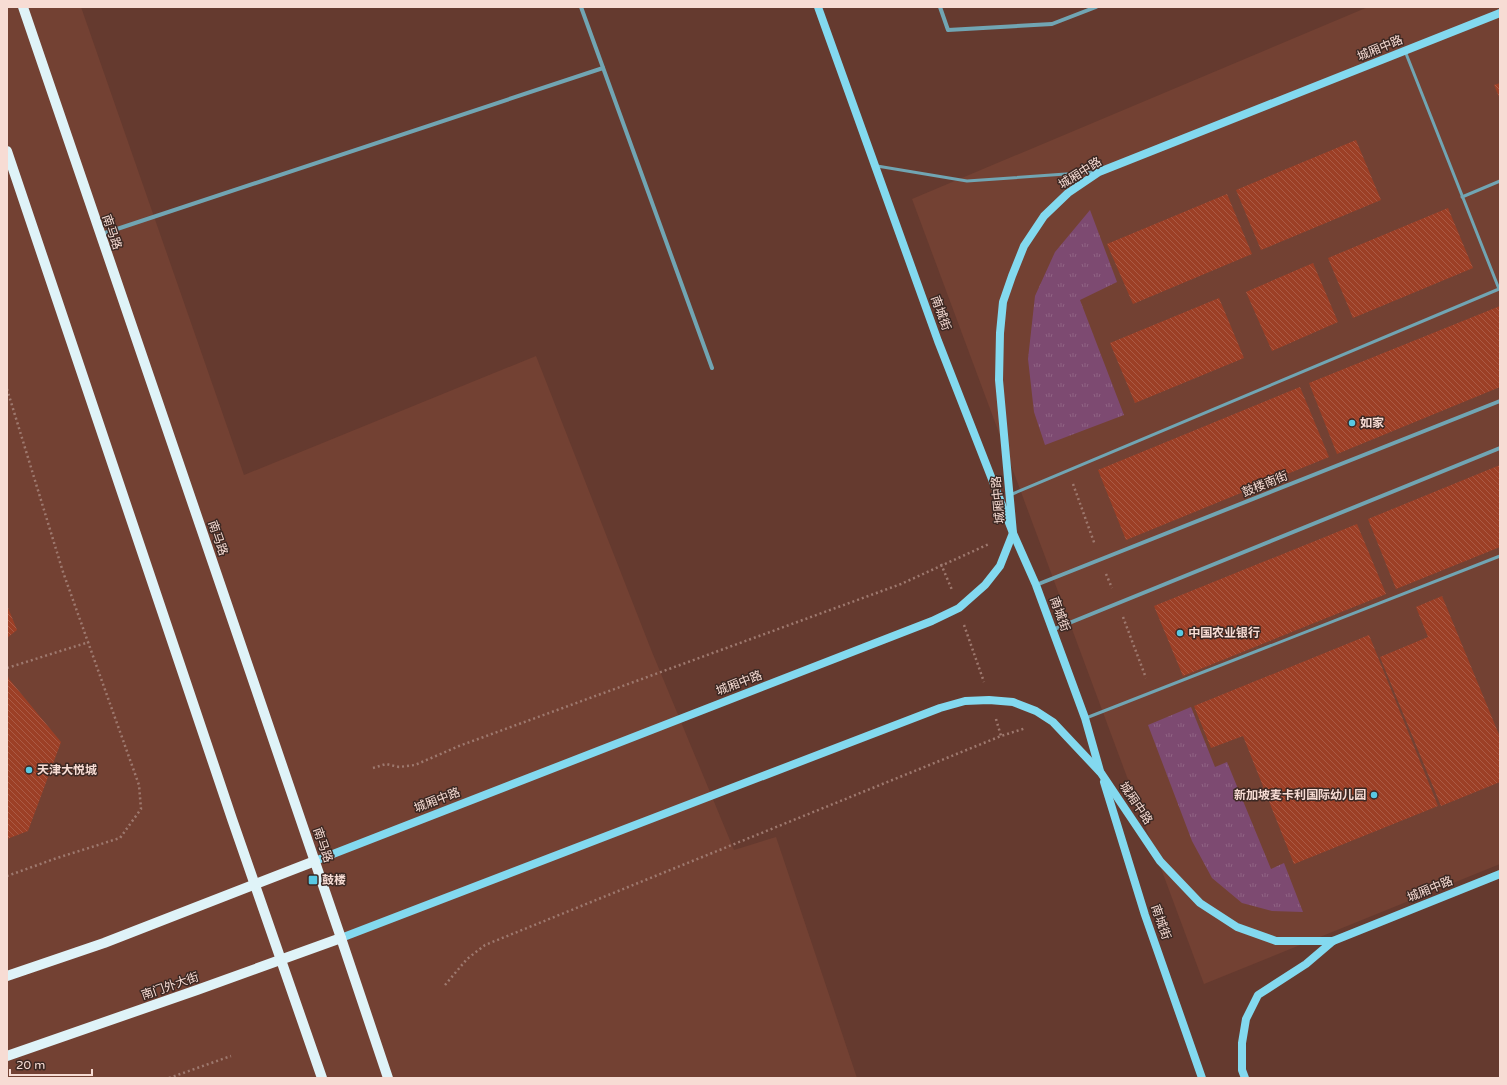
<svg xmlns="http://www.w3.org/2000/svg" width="1507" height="1085" font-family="'Varela Round','Noto Sans SC',sans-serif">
	<defs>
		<pattern id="grass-tufts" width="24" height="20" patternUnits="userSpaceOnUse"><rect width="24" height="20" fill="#7d4a71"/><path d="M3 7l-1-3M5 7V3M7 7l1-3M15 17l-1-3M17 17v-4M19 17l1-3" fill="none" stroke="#906484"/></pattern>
		<pattern id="building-back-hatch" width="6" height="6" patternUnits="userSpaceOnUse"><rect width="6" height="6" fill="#9c3f26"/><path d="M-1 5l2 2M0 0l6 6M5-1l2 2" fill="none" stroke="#ab5a45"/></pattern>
	</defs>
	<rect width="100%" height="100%" fill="#653a2f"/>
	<g fill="#734133">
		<polygon points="7,7 81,7 244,475 536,356 652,652 734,850 776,837 857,1078 7,1078"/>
		<polygon points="1368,7 1500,7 1500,864 1204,984 912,199"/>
	</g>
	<g fill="url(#grass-tufts)">
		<polygon points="1090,210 1117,282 1080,300 1124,415 1045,445 1034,412 1028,359 1035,296 1055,252"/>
		<polygon points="1191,707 1215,767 1227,762 1271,869 1284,863 1303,912 1272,911 1242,903 1212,878 1192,841 1148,725"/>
	</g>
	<g fill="url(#building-back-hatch)">
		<polygon points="1500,83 1500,99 1494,85"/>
		<polygon points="1356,140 1381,200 1261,250 1236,190"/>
		<polygon points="1227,194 1252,254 1133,304 1107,244"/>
		<polygon points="1448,208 1473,268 1353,318 1328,258"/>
		<polygon points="1313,263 1338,322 1272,351 1246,292"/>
		<polygon points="1219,298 1244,358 1135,403 1110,343"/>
		<polygon points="1500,306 1500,387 1337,454 1309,383"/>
		<polygon points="1300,387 1329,457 1126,540 1098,470"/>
		<polygon points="1500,465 1500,547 1396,589 1368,519"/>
		<polygon points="1357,524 1386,594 1183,676 1154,606"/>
		<polygon points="1442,596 1500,737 1500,782 1441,806 1380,657 1428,637 1416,607"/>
		<polygon points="7,605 17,630 7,638"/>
		<polygon points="1369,635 1438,806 1294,864 1243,736 1211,748 1194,706"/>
		<polygon points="7,673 9,679 61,742 28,831 7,839"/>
	</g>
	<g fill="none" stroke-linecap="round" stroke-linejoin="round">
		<g stroke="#9e796f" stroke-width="2.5" stroke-dasharray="2 3" stroke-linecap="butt">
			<polyline points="7,389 63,572 139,785 141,809 120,838 57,858 7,876"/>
			<polyline points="1073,484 1095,545"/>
			<polyline points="941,564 952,590"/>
			<polyline points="1106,574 1112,588"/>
			<polyline points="1123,617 1146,678"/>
			<polyline points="964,625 984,682"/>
			<polyline points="7,668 89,642"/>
			<polyline points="996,719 1001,736"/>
			<polyline points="373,768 386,764 399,767 415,765 459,746 901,584 989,544"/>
			<polyline points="445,985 467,959 485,945 1001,736 1026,728"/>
			<polyline points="169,1078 231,1056"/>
		</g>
		<g stroke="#71a5b3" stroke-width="3">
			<polyline points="877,166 967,181 1094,172"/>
			<polyline points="1462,197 1500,181"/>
			<polyline points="1010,495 1499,289 1405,51"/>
			<polyline points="1086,718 1500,556"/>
		</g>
		<g stroke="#71a5b3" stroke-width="4">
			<polyline points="581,7 712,368"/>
			<polyline points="940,7 948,30 1052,24 1096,7"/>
			<polyline points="102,234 603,68"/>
			<polyline points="1036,585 1500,401"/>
			<polyline points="1052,630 1500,448"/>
		</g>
		<g stroke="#83d9ef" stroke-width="8">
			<polyline points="818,7 938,341 1013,533 1036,585 1085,718 1100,771"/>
			<polyline points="1104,782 1145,915 1202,1078"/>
			<polyline points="315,861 865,647 932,621 959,608 985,585 1000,566 1013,533 999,380 1000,333 1003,302 1012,276 1024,246 1044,216 1068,193 1099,172 1500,13"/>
			<polyline points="341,938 940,708 965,701 989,700 1013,702 1036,711 1053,722 1101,773 1160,861 1200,903 1237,927 1276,941 1333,941 1500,874"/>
			<polyline points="1245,1078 1242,1070 1242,1043 1246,1019 1258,995 1306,964 1333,941"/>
		</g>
		<g stroke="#dff3f8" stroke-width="10">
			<polyline points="23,7 341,938 388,1078"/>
			<polyline points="7,151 232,819 322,1078"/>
			<polyline points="7,976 104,943 315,861"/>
			<polyline points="7,1056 197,990 341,938"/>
		</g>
	</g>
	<g fill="#58c9e3" stroke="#3c2823" stroke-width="1.5">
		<circle cx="1352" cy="423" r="4"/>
		<circle cx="1180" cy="633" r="4"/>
		<circle cx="29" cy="770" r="4"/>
		<circle cx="1374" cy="795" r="4"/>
		<rect x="308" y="875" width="10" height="10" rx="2"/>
	</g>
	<g text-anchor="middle" stroke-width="3" stroke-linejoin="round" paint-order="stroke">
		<g font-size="12" fill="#f7dcd4" stroke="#3c2823">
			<text transform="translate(1380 48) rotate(-22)" y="4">城厢中路</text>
			<text transform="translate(1080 173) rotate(-32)" y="4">城厢中路</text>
			<text transform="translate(112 232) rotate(71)" y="4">南马路</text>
			<text transform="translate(941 313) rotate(70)" y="4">南城街</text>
			<text transform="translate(1265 484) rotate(-22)" y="4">鼓楼南街</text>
			<text transform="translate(998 500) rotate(-95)" y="4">城厢中路</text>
			<text transform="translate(218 538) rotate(71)" y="4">南马路</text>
			<text transform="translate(1060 614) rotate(70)" y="4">南城街</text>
			<text transform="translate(739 683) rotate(-21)" y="4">城厢中路</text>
			<text transform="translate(437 800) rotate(-21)" y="4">城厢中路</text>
			<text transform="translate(1136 803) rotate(56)" y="4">城厢中路</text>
			<text transform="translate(323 845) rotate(71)" y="4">南马路</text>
			<text transform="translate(1430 889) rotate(-22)" y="4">城厢中路</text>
			<text transform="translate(1161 922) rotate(71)" y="4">南城街</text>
			<text transform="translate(170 986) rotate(-19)" y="4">南门外大街</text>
		</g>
		<g font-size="12" font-weight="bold" fill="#f7dcd4" stroke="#3c2823" text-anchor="start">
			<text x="1360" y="427">如家</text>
			<text x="1188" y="637">中国农业银行</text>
			<text x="37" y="774">天津大悦城</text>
			<text x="1366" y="799" text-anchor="end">新加坡麦卡利国际幼儿园</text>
			<text x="322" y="884">鼓楼</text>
		</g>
	</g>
	<rect width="1507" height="1085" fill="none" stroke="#f7dcd4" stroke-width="16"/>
	<path d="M10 1069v6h82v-6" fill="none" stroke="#f7dcd4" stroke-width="2"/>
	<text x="16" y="1069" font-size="12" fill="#f7dcd4" stroke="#3c2823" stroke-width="3" paint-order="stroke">20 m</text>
</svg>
